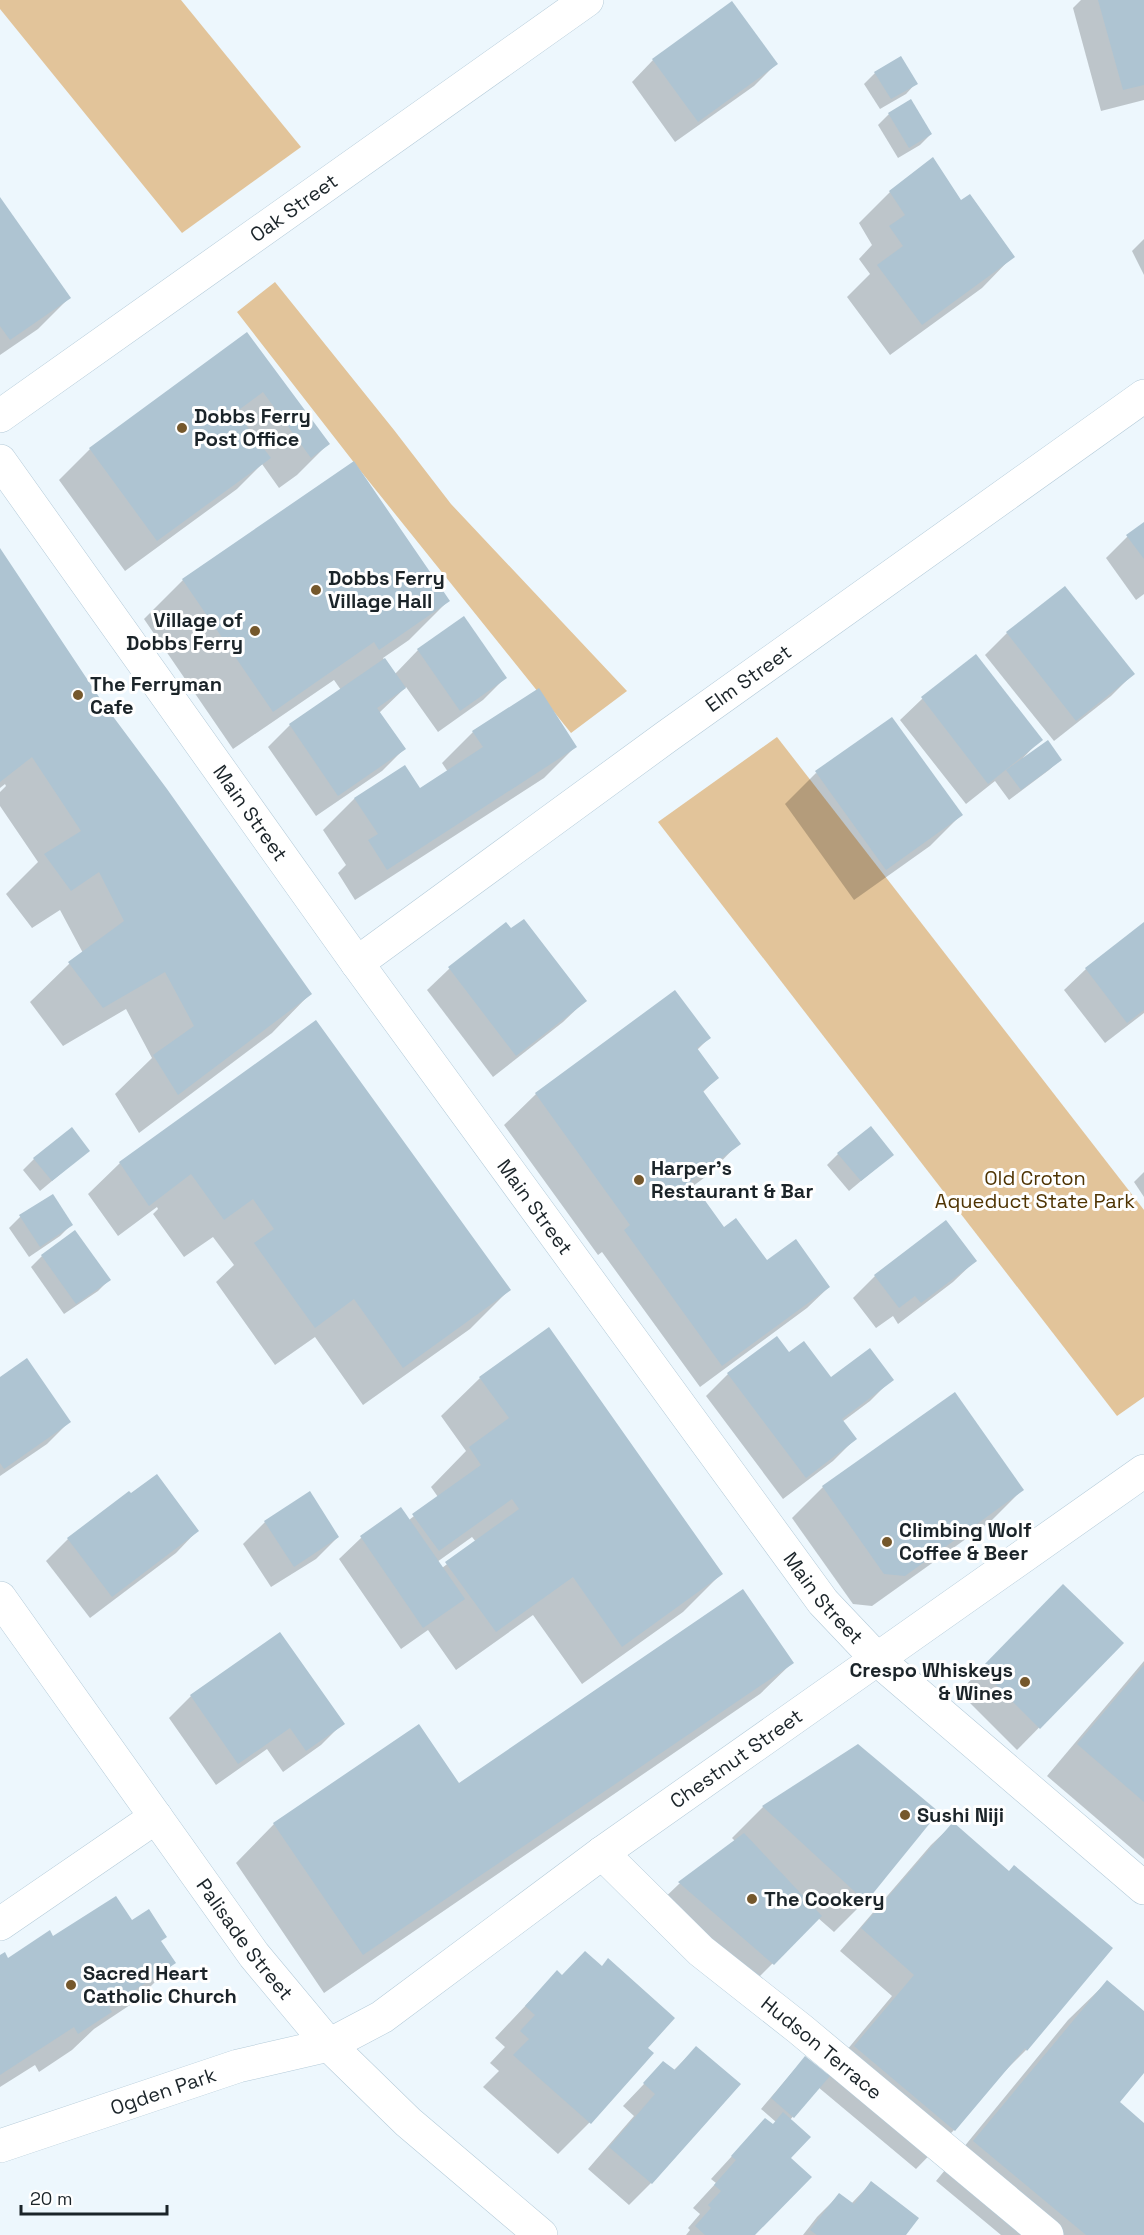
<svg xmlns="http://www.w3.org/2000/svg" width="1144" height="2235" font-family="'Space Grotesk',sans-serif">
	<rect width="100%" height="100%" fill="#edf7fd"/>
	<g fill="#e2c49a">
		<polygon points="0,0 181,0 301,147 182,233 0,9"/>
		<polygon points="275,282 394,430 451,504 627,691 571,733 359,469 237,312"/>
		<polygon points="777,737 1144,1210 1144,1397 1117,1416 658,822"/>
	</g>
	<g fill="#0003" fill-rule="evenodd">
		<polygon points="1081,0 1144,0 1144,100 1101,111 1073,8"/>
		<polygon points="653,60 776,64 754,86 675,142 632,82"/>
		<polygon points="875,73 916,83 906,94 880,109 864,84"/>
		<polygon points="889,114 931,134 920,145 898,158 878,125"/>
		<polygon points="890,192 961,202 1013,256 982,288 890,355 847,297 870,274 859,259 872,245 859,223"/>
		<polygon points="0,199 69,298 38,329 0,355"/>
		<polygon points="1144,239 1144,275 1132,251"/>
		<polygon points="247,334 328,444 297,475 279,488 262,464 237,489 125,571 59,480 90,449"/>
		<polygon points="353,463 448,601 409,640 383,658 395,674 418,650 505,678 483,700 438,732 406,687 379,713 404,749 382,771 316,816 268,747 290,725 341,690 334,680 233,749 144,619 183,580"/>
		<polygon points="1144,524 1144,594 1136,600 1106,558 1127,537"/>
		<polygon points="0,550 102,704 310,994 272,1033 139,1133 115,1094 152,1058 126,1009 63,1046 30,1002 69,964 83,953 60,910 32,928 6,894 38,862 0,806 0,792 6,786 5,784 0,788"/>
		<polygon points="1007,633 1133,674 1111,696 1054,741 985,655"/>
		<polygon points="976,656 1041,739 1023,758 1060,760 1049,770 1009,800 995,781 966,804 900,720 922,699"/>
		<polygon points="473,732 575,747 544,778 355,900 338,873 346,865 323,830 354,799 405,767 420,790 448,772 442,763"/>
		<polygon points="816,773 961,815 930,846 854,900 785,804"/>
		<polygon points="506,924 585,1001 563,1022 493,1077 427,990 449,969"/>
		<polygon points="1144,924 1144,1013 1105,1043 1064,990 1086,969"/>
		<polygon points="675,992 709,1038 697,1050 717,1078 702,1093 739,1143 708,1175 693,1186 724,1229 766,1262 829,1287 807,1308 700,1387 602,1252 598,1255 504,1125 536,1094"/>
		<polygon points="316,1022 509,1290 470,1329 363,1405 315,1337 275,1365 216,1282 234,1265 213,1237 184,1257 153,1214 158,1209 157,1207 118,1236 88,1194 120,1163"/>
		<polygon points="88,1151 40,1191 23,1170 34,1159"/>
		<polygon points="838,1154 892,1155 849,1191 827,1165"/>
		<polygon points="1144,1172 1144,1197 1134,1182"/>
		<polygon points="53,1196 71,1225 60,1236 29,1257 9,1228 20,1217"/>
		<polygon points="42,1256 109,1280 98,1291 64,1314 31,1267"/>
		<polygon points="975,1261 953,1282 898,1324 893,1316 876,1328 853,1298 875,1276"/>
		<polygon points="788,1354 831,1379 892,1379 870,1401 842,1422 855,1439 833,1461 783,1499 706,1396 728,1374"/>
		<polygon points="0,1378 69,1422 47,1444 0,1476"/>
		<path d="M480,1378L721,1574L683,1612L582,1684L533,1615L456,1670L428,1630L401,1649L339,1559L361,1538L401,1509L409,1520L438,1497L431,1487L466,1451L441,1416ZM472,1537L476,1542L442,1568L437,1562Z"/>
		<polygon points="823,1487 1022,1490 991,1521 872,1606 853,1604 792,1518"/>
		<polygon points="265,1522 338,1537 316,1559 271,1587 243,1544"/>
		<polygon points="197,1531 176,1553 90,1618 46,1561 68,1539"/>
		<polygon points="1063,1586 1122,1643 1017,1750 959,1692"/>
		<polygon points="280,1634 343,1723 321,1745 283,1772 267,1749 216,1785 169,1718 191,1696"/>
		<polygon points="1144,1661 1144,1859 1047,1776"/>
		<polygon points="792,1663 760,1694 324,1993 236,1863 274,1824 458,1785"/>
		<polygon points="858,1746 865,1901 834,1932 818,1918 751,1985 657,1905 679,1884 736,1842 732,1838 763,1807"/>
		<polygon points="953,1824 1009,1872 1111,1948 1026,2050 997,2079 954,2130 916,2169 818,2087 790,2120 789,2158 753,2235 686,2235 690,2230 688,2228 700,2214 693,2208 716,2183 711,2179 765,2120 772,2125 776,2122 761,2109 795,2069 806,2058 826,2075 892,1996 840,1951 931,1845"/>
		<polygon points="131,1923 160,1942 174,1963 136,2001 94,2029 72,2050 39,2072 35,2065 0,2087 0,1957 8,1960 53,1938"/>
		<polygon points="557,1972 646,2049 590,2122 558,2154 483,2087 499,2071 490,2063 505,2047 495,2038"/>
		<polygon points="1107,1982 1144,2013 1144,2070 1117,2103 1144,2125 1144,2235 1001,2235 936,2181 1068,2020"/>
		<polygon points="696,2048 738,2084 651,2183 629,2205 588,2169 634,2116 623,2106 664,2063 673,2071"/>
		<polygon points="871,2183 904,2235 803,2235 817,2217 839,2195 851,2204"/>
	</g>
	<g fill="#aec4d2">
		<polygon points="1098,0 1144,0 1144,85 1123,90"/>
		<polygon points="732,1 778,64 698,122 652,59"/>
		<polygon points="901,56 918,84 891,99 874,72"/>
		<polygon points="911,99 932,134 909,148 888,113"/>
		<polygon points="933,157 961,200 970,194 1015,257 922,325 877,265 903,246 889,226 905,215 889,191"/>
		<polygon points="0,197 71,298 10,340 0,326"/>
		<polygon points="247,332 330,444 311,458 263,392 236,412 271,458 157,541 89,448"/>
		<polygon points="354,461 450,601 379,650 374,642 273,712 182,579"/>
		<polygon points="1144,522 1144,559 1126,535"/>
		<polygon points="0,548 103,703 167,789 312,994 178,1095 153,1055 194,1026 165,972 103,1008 68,962 124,921 99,872 71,891 44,854 81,831 32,757 0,782"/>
		<polygon points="1065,586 1135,674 1076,721 1006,632"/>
		<polygon points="464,616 507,678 460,711 417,649"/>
		<polygon points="976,654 1043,740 988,784 921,697"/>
		<polygon points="385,658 406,688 377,708 406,749 338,796 289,724"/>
		<polygon points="539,688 577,747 387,870 368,840 378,834 354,798 405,765 420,788 483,747 472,731"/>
		<polygon points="892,717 963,815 886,870 815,771"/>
		<polygon points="1048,740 1062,760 1021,790 1006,770"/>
		<polygon points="524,919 587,1001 516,1056 448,967 506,922 511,928"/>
		<polygon points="1144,922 1144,1010 1127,1023 1085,968"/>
		<polygon points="675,990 711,1038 697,1048 719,1078 703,1091 741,1144 691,1181 724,1227 736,1218 767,1260 796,1239 830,1287 722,1366 624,1230 630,1225 535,1093"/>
		<polygon points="316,1020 511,1290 403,1368 354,1299 315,1328 254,1243 274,1229 253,1199 224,1220 191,1174 149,1206 119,1162"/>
		<polygon points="871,1126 894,1155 861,1181 837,1153"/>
		<polygon points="72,1127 90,1151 52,1181 33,1158"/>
		<polygon points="53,1194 73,1225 40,1247 19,1215"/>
		<polygon points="946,1220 977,1261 921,1303 915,1296 899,1308 874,1275"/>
		<polygon points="75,1230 111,1280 76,1304 41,1255"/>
		<polygon points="549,1327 723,1574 622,1647 573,1577 496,1632 445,1562 519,1509 512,1499 439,1551 412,1514 481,1465 469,1447 509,1418 479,1377"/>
		<polygon points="777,1336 789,1352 804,1341 831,1377 870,1348 894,1380 842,1419 857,1439 806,1478 727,1373"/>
		<polygon points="27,1358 71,1422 4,1469 0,1463 0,1377"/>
		<polygon points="955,1392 1024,1490 905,1576 884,1574 822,1486"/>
		<polygon points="157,1474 199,1531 112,1597 67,1538 129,1491 131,1493"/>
		<polygon points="310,1491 339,1537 294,1567 264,1521"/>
		<polygon points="401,1507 465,1599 423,1628 360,1536"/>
		<polygon points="1063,1584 1124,1643 1040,1729 980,1669"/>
		<polygon points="743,1589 794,1663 363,1955 273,1823 419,1724 459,1783"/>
		<polygon points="280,1632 345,1724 306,1751 290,1728 238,1764 190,1695"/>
		<polygon points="1144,1665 1144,1802 1077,1744"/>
		<polygon points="858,1744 939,1812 866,1902 762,1806"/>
		<polygon points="953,1822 1009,1871 1014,1865 1113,1948 1027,2051 1025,2048 955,2131 854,2046 914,1975 861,1928"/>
		<polygon points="744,1833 822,1916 774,1965 678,1882"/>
		<polygon points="116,1896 132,1920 149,1909 167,1937 161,1941 176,1963 109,2007 112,2012 78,2034 74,2027 0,2075 0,1955 5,1952 8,1958 50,1930 53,1936"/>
		<polygon points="585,1951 602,1966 608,1958 675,2018 648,2048 654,2053 591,2124 513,2055 529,2039 520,2031 535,2015 525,2006 557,1970 562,1975"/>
		<polygon points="1107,1980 1144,2011 1144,2073 1120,2102 1144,2123 1144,2235 1086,2235 973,2141"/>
		<polygon points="696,2046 741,2084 652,2184 609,2147 655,2094 643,2083 663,2061 675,2070"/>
		<polygon points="805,2056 830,2076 794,2118 771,2098"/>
		<polygon points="783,2112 811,2137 791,2158 812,2177 755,2235 705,2235 695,2226 711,2208 708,2205 721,2191 714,2185 736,2160 731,2156 765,2118 773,2124"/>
		<polygon points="871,2181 919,2218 906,2235 817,2235 810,2230 839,2193 854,2204"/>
	</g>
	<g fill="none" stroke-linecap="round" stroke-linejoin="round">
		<defs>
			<g id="minor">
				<path id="s1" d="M0,416L587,0"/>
				<path id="s2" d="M0,461L357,963L823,1602L878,1660L1144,1888"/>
				<path id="s3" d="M357,963L666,737L1144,396"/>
				<path id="s4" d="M0,1598L254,1955L329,2045L408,2122L541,2235"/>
				<path id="s5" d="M602,1853L701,1951L800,2029L1047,2235"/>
				<polyline points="0,1924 156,1817"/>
				<path id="s6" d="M0,2146L238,2066L329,2045L382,2017L602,1853L1144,1471"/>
			</g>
		</defs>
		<use href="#minor" stroke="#b4cbd9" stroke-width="34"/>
		<use href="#minor" stroke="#fff" stroke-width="33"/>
	</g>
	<g fill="#75582c" stroke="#fff" stroke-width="2">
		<circle cx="182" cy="428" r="6"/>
		<circle cx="316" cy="590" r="6"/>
		<circle cx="255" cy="631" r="6"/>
		<circle cx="78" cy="695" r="6"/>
		<circle cx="639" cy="1180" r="6"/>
		<circle cx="887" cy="1542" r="6"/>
		<circle cx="1025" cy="1682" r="6"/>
		<circle cx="905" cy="1815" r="6"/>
		<circle cx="752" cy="1899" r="6"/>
		<circle cx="71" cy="1985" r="6"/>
	</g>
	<g text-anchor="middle" stroke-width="6" stroke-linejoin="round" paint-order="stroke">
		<g font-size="20" fill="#1b2429" stroke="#fff">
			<text dy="7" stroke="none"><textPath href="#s1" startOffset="360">Oak Street</textPath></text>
			<text dy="7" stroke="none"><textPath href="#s3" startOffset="484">Elm Street</textPath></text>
			<text dy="7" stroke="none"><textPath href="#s2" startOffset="432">Main Street</textPath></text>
			<text dy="7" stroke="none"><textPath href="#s2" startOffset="918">Main Street</textPath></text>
			<text dy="7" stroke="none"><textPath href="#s2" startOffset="1404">Main Street</textPath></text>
			<text dy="7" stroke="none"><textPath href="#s6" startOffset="843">Chestnut Street</textPath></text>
			<text dy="7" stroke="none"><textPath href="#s4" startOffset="420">Palisade Street</textPath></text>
			<text dy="7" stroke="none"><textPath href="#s5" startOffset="294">Hudson Terrace</textPath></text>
			<text dy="7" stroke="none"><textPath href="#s6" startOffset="172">Ogden Park</textPath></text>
		</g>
		<g font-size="20" font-weight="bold" fill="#1b2429" stroke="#fff" text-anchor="start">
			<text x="194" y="423">Dobbs Ferry<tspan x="194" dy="23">Post Office</tspan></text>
			<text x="328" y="585">Dobbs Ferry<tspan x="328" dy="23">Village Hall</tspan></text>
			<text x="243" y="627" text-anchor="end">Village of<tspan x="243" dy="23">Dobbs Ferry</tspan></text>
			<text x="90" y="691">The Ferryman<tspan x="90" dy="23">Cafe</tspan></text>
			<text x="651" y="1175">Harper's<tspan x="651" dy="23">Restaurant &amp; Bar</tspan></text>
			<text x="899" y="1537">Climbing Wolf<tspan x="899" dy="23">Coffee &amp; Beer</tspan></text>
			<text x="1013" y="1677" text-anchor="end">Crespo Whiskeys<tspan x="1013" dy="23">&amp; Wines</tspan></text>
			<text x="917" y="1822">Sushi Niji</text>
			<text x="764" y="1906">The Cookery</text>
			<text x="83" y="1980">Sacred Heart<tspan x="83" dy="23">Catholic Church</tspan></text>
		</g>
		<g font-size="20" fill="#4f3403" stroke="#fff">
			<text x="1035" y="1185">Old Croton<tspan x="1035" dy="23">Aqueduct State Park</tspan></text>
		</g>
	</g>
	<path d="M21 2205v9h146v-9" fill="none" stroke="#1b2429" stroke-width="3"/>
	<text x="30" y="2205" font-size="18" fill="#1b2429" stroke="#ffffff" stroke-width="4.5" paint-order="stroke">20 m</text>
</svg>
